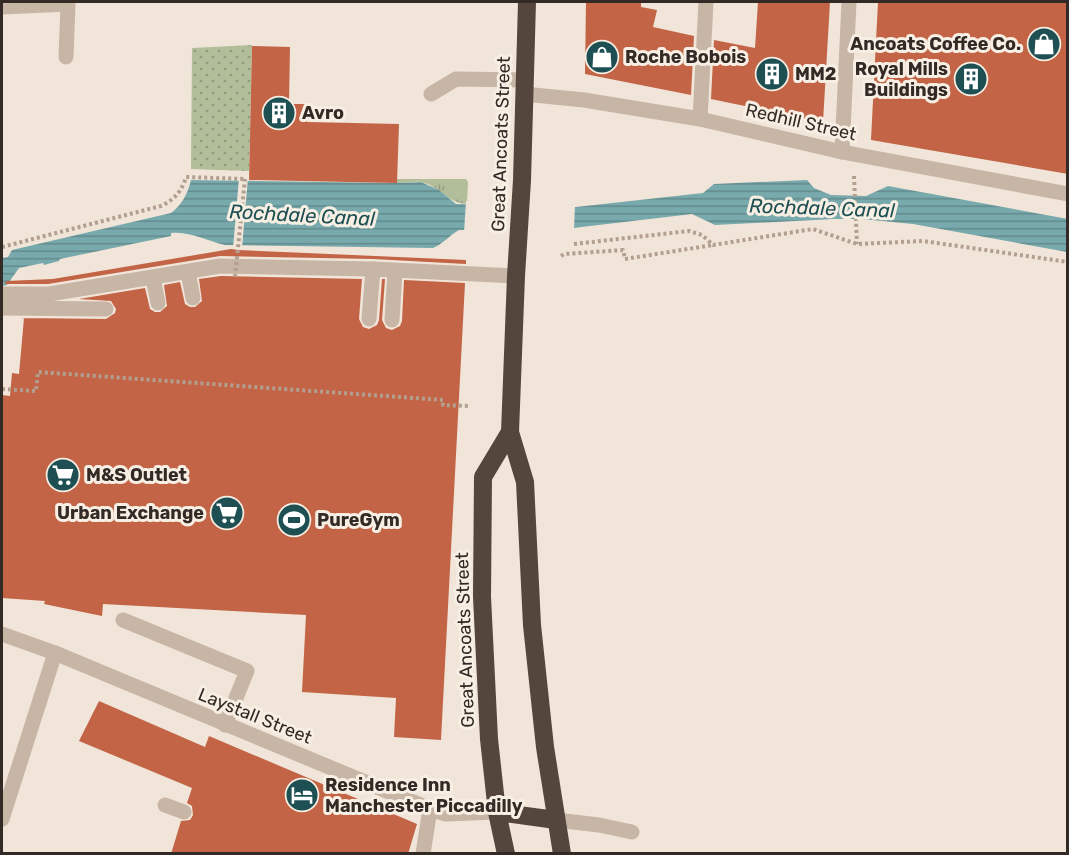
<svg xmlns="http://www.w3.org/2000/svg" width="1069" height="855" font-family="Rubik,sans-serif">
	<defs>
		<pattern id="grass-tufts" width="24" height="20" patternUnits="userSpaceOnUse" patternTransform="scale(1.5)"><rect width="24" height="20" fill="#b1be99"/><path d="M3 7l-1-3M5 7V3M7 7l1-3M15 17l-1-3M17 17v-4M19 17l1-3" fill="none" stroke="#919b7d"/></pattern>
		<pattern id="garden-dots" width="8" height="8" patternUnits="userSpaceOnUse" patternTransform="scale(1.5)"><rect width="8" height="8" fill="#b1be99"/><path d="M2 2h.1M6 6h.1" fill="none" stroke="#919b7d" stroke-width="1.8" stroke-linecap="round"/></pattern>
		<pattern id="water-rules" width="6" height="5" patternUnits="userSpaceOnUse" patternTransform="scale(1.5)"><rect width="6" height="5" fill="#78a9ac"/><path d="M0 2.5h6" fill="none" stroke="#638a8c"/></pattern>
	</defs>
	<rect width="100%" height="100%" fill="#f0e5d8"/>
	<path fill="url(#grass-tufts)" d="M397,179H466L468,182L467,204C447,203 441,186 421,182C414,181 405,183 397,183Z"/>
	<polygon fill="url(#garden-dots)" points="252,45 249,171 191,169 192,48"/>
	<path fill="url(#water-rules)" d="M191,180L397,183L421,182L439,190L456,204L576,207L703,193L714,184L807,180L814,188L831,195L866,196L888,186L1068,219L1067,252L913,224L862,219H834L715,225L692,214L573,228L459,230C450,235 443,244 433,248L225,245C207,241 190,231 171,233V236L60,259L59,261L44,265L43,263L19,268L7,285L2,286V258L8,257L12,250L171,213C182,205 188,193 191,180Z"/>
	<g fill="#f0e5d8">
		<polygon points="239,178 248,178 242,248 233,248"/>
		<polygon points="466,201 575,204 574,230 464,233"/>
	</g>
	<g fill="#c26445">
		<polygon points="586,2 641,2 641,7 657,10 653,27 694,36 691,95 585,74"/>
		<polygon points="758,2 830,2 823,122 711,99 714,40 755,48"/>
		<polygon points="878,2 1068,2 1068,174 871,140"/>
		<polygon points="252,46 290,47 289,104 308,104 307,122 399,124 397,183 249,180"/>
		<polygon points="231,249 239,250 466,260 466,264 373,259 220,256 48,284 5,284 6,281 53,279"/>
		<polygon points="221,276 362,279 359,319 363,327 369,329 377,325 379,320 382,279 385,279 382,320 386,328 392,330 400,326 402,321 404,280 465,283 441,740 394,737 396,698 302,692 306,615 103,604 102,616 44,604 45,601 2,598 2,395 10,396 12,373 19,374 24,318 21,318 106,319 115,313 116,309 111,301 79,299 145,288 150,309 155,312 160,312 167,306 164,285 180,282 185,304 190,307 195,307 202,301 199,279"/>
		<polygon points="99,701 205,747 209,736 417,824 408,854 171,854 181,821 190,820 193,815 192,806 187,803 192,788 79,741"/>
	</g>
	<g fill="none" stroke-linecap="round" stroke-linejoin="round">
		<g stroke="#b39f8f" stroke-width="4" stroke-dasharray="3 3" stroke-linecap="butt">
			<polyline points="854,176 857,244"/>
			<polyline points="574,244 689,231 702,235 713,245 813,229 857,244 923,241 1068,262"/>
			<path d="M2,247L161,206C174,200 182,191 186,177L245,179"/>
			<polyline points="561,256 564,254 623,250 625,259 713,245"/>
			<polyline points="2,389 36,391 38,372 443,400 443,405 469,406"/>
		</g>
		<g stroke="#c7b5a5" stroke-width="15">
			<polyline points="2,7 68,4 66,57"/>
			<polyline points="431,94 456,79 525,80"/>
			<polyline points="524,94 584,100 700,119 842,152 1068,194"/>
			<polyline points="700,119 706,2"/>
			<polyline points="842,152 849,2"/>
			<polyline points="188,272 193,298"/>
			<polyline points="153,278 158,303"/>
			<polyline points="2,294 49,294 220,266 373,269 516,276"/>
			<polyline points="2,308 106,309"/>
			<polyline points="369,319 373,269"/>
			<polyline points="392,320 395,271"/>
			<polyline points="123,620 247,671 225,725"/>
			<polyline points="2,634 55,653 430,809 446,814 497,812"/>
			<polyline points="165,805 184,812"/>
			<polyline points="2,819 55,653"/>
			<polyline points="556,820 599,825 632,832"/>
			<polyline points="423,854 430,809"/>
		</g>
		<g stroke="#54453d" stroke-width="18">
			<polyline points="527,2 522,180 516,276 510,432 525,482 532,625 545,747 562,854"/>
			<polyline points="497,812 556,820"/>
			<polyline points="506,854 497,812 489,739 482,597 483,477 510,432"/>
		</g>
		<polyline stroke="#b39f8f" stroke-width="4" stroke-dasharray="3 3" stroke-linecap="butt" points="235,277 245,179"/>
	</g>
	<defs>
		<symbol id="shop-disc" viewBox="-11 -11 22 22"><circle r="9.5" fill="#1d4f53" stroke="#f8efe4"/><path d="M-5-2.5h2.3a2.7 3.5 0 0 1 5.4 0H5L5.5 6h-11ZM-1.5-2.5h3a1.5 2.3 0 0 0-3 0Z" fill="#fff"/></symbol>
		<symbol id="building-disc" viewBox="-11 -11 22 22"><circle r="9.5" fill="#1d4f53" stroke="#f8efe4"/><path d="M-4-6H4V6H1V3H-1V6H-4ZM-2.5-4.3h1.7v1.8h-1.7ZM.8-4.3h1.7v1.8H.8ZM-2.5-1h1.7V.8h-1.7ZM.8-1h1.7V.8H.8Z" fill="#fff"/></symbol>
		<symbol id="supermarket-disc" viewBox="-11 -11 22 22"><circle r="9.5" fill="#1d4f53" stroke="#f8efe4"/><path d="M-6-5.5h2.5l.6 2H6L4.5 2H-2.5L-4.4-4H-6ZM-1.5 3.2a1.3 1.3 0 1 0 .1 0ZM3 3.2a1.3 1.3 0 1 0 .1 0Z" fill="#fff"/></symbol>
		<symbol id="stadium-disc" viewBox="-11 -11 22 22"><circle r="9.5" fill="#1d4f53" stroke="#f8efe4"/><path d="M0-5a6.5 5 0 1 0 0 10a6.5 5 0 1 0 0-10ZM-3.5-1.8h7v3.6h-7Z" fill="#fff"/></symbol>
		<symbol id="hotel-disc" viewBox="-11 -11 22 22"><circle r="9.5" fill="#1d4f53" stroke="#f8efe4"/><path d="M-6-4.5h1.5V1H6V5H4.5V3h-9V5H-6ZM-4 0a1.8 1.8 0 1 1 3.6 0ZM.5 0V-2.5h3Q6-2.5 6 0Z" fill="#fff"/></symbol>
	</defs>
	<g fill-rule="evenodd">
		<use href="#shop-disc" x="1025" y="25" width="38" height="38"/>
		<use href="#shop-disc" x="583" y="38" width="38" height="38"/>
		<use href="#building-disc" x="753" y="55" width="38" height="38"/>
		<use href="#building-disc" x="952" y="60" width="38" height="38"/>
		<use href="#building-disc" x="260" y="94" width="38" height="38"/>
		<use href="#supermarket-disc" x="44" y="456" width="38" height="38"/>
		<use href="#supermarket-disc" x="208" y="494" width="38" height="38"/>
		<use href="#stadium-disc" x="275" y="501" width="38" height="38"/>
		<use href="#hotel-disc" x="283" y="776" width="38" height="38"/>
	</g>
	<g text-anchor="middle" stroke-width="6" stroke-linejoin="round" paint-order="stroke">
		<g font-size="18" font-weight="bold" fill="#332a26" stroke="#f8efe4" text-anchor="start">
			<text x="1021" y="50" text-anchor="end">Ancoats Coffee Co.</text>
			<text x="625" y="63">Roche Bobois</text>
			<text x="948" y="75" text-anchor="end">Royal Mills<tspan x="948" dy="21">Buildings</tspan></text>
			<text x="795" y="80">MM2</text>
			<text x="302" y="119">Avro</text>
			<text x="86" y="481">M&amp;S Outlet</text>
			<text x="204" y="519" text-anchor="end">Urban Exchange</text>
			<text x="317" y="526">PureGym</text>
			<text x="325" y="791">Residence Inn<tspan x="325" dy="21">Manchester Piccadilly</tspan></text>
		</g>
		<g font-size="18" fill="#332a26" stroke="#f8efe4">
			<text transform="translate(801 122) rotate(13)" y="6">Redhill Street</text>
			<text transform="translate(501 144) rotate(-88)" y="6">Great Ancoats Street</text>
			<text transform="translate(465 640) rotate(-92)" y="6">Great Ancoats Street</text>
			<text transform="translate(255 716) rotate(22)" y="6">Laystall Street</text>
		</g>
		<g font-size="20" font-style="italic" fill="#1d4f53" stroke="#f8efe4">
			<text transform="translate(822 208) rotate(2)" y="7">Rochdale Canal</text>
			<text transform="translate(302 215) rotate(3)" y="7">Rochdale Canal</text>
		</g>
	</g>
	<rect width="1069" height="855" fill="none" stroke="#332a26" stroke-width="6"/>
</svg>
